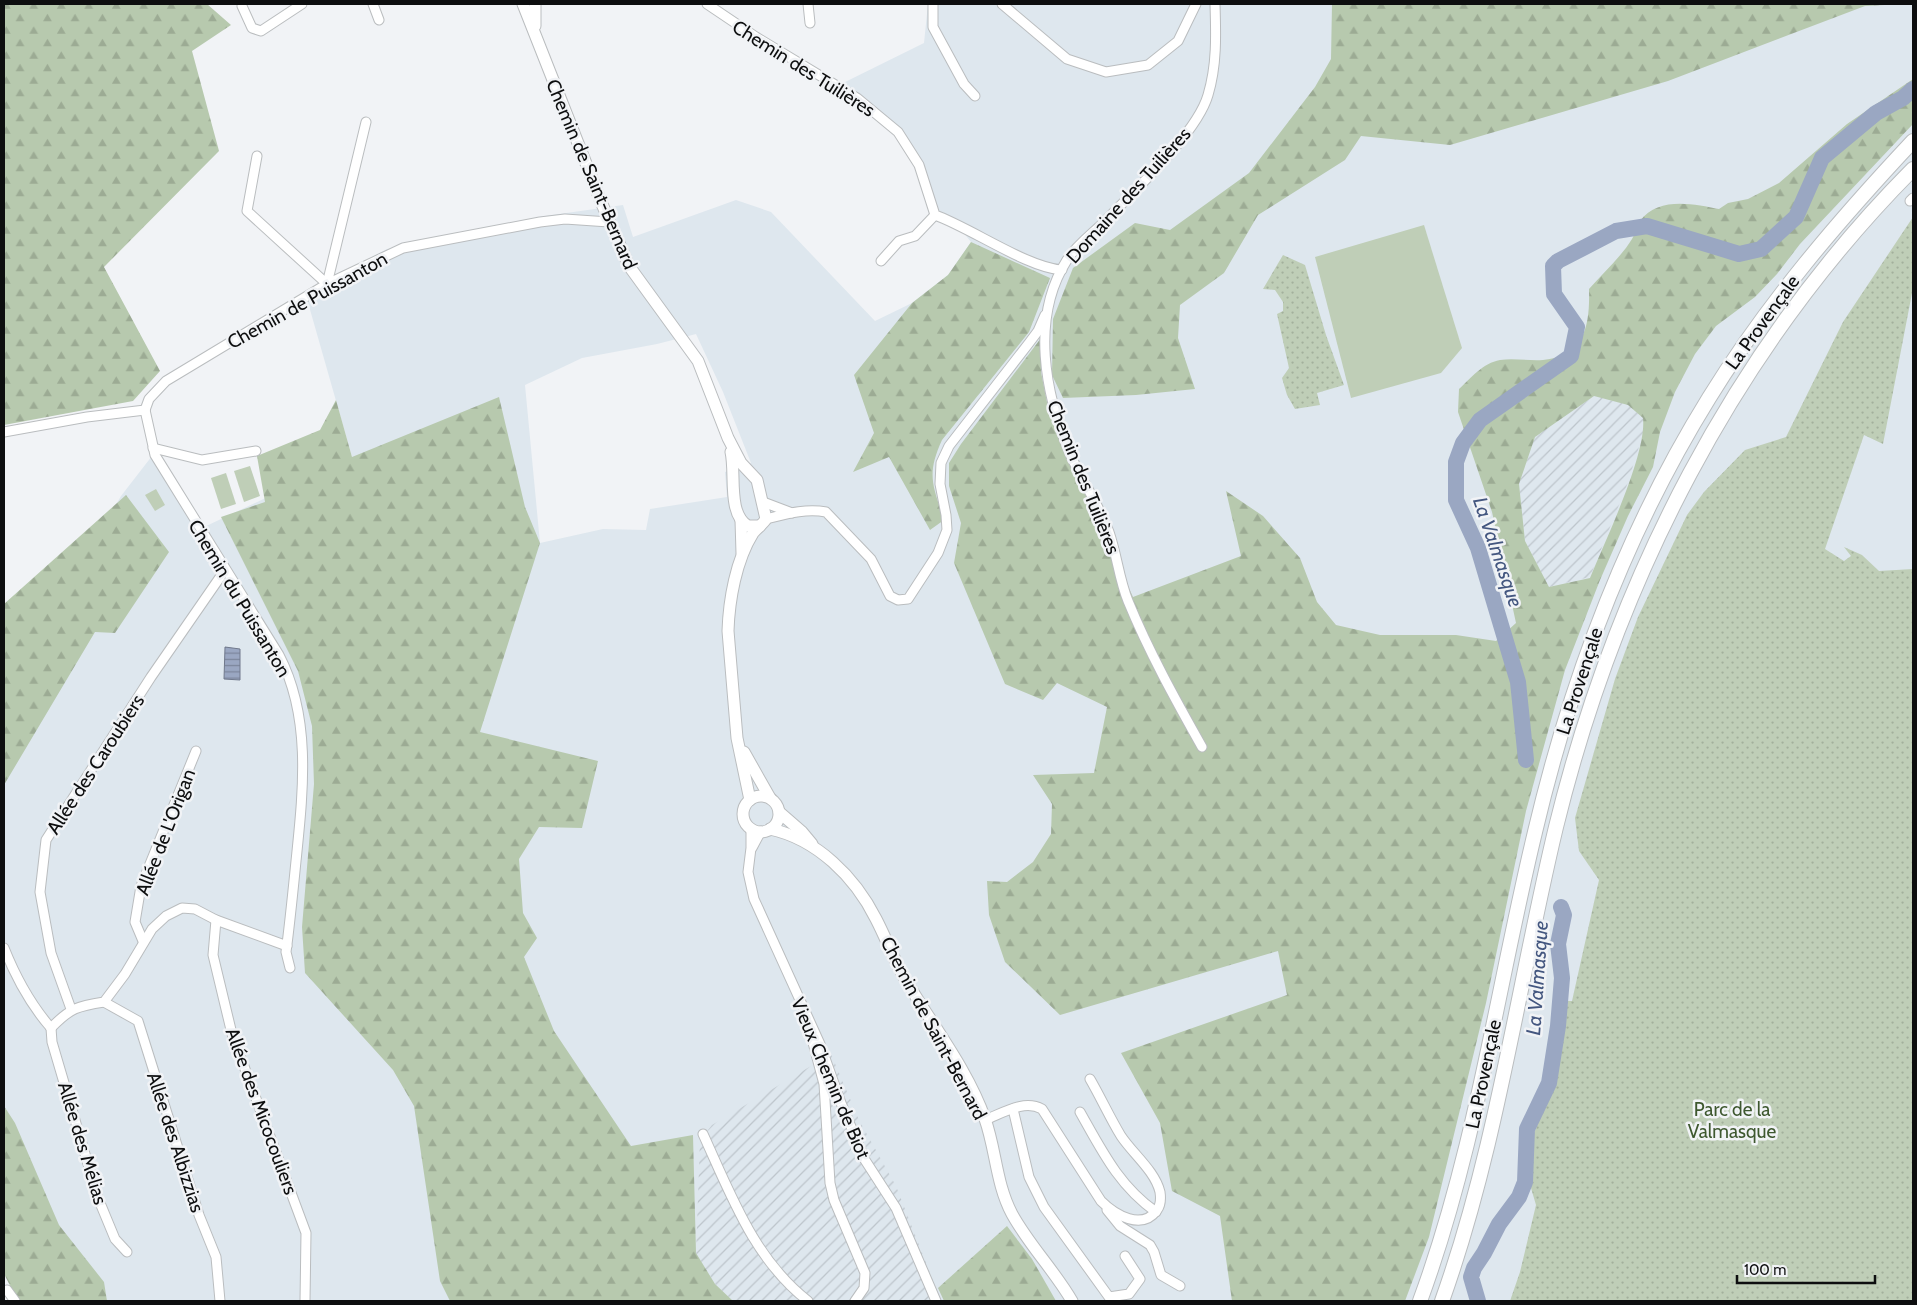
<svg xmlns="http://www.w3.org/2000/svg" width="1917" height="1305" font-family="Cabin,sans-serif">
	<defs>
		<pattern id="industrial-furrows" width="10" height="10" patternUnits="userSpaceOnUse" patternTransform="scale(1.25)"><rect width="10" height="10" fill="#dee7ee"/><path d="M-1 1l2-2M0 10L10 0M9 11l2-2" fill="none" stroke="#bdc5cb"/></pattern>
		<pattern id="forest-firs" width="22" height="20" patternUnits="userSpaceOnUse" patternTransform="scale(1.25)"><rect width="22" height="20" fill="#b7c9ae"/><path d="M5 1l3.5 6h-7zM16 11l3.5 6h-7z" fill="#9cab94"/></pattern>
		<pattern id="park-dots" width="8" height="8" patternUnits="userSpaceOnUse" patternTransform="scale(1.25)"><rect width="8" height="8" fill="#bfceb7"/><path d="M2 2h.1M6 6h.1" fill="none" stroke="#a3b09c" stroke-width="1.8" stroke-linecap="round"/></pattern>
		<pattern id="water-rules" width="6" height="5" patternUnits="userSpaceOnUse" patternTransform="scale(1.25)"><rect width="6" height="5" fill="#9aa7c2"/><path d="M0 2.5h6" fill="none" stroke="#7c869c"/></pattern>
	</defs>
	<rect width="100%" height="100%" fill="#f1f3f6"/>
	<path fill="#dee7ee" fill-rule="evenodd" d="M928,4H1913V1301H40L4,1236V654L104,525L121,496L152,456L202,528L352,457L305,292L387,249L545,216L623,205L633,237L736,200L771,212L875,321L912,303L948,275L971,242L955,222L935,215L924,176L898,132L837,86L924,43ZM696,334L723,392L751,463L725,472L727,497L650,509L646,530L603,529L540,543L525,385L582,358L657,344Z"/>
	<g fill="url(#industrial-furrows)">
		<polygon points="1594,396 1629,405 1643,418 1644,431 1627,485 1590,577 1549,587 1525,541 1519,484 1535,437"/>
		<polygon points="831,1054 859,1120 896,1186 941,1301 733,1301 715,1284 696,1253 700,1140 712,1125"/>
	</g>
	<g fill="url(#forest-firs)" fill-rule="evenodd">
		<polygon points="4,4 207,4 231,25 192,51 219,151 104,267 160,371 133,401 4,425"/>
		<polygon points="1332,4 1904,4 1865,6 1668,81 1450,145 1361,136 1345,160 1258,215 1224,273 1180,305 1178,338 1195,389 1136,395 1063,398 1052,375 1053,319 1073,268 1135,223 1170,230 1249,173 1315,87 1331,59"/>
		<path d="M1913,79V124L1800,244L1777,274L1755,297L1716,326L1695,354L1675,392L1660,432L1653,467L1628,516L1600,580L1565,670L1526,811L1486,1003L1429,1237L1405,1301H1232L1220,1216L1172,1191L1160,1123L1121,1053L1287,995L1278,951L1060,1015L1005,962L989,915L987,881L1007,882L1033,862L1051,834L1052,804L1033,775L1094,773L1107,707L1057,683L1043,700L1005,684L954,563L961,523L949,486V463L961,444L1041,338V372L1047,402L1073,467L1133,597L1241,556L1226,491L1263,516L1300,558L1317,602L1336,625L1380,635H1456L1496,641L1516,623L1492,512L1458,412L1459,389C1471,378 1483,363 1500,360C1514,358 1529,361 1543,360C1585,356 1590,325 1589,289C1603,273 1621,257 1632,239C1635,234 1637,227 1640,221C1658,196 1694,204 1719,209L1728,203L1748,199L1779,183L1847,124ZM1594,396L1628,405L1643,418C1647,454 1605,541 1590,578L1549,587L1525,541L1519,484L1535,437Z"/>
		<path d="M971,242L1050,278L1029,332L942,440C926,475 933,485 944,520L930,530L889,457L853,472L874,433L854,375L912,303L948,275Z"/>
		<polygon points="499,397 525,507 540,543 480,732 598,761 582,828 539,827 519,859 523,913 537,938 524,957 554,1031 631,1146 693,1135 696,1253 715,1284 733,1301 450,1301 440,1281 414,1106 393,1070 305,973 302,927 314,784 312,726 298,671 221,517 265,502 257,456 320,430 336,400 352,457"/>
		<polygon points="126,495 169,552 115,633 95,632 4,785 4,604"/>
		<polygon points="4,1106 15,1123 59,1225 104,1282 107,1301 18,1301 4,1274"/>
		<polygon points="1007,1226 1032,1259 1056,1301 944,1301 938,1288"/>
	</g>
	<g fill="url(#park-dots)">
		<polygon points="1913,217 1913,288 1883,444 1864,435 1825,549 1844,561 1851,556 1844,547 1862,555 1879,571 1913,569 1913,1301 1510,1301 1520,1272 1536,1205 1531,1188 1532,1138 1554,1084 1568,1001 1572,1001 1599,880 1579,851 1575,818 1615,679 1638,617 1687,515 1704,492 1745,450 1786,437 1843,322"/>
		<polygon points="1283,255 1305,265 1326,335 1344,385 1317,393 1320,405 1295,409 1287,395 1282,378 1289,368 1277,314 1283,311 1283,302 1275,290 1263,289"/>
	</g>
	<g fill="#bfceb7">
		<polygon points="1424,225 1462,348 1441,373 1351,398 1315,257"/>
		<polygon points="250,466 260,496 244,502 234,471"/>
		<polygon points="226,473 236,504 221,509 211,478"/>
		<polygon points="156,489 165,505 155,511 145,495"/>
	</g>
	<polygon fill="url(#water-rules)" stroke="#70798c" points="225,647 240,649 240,680 224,679"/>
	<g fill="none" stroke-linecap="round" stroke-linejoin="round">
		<g stroke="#9aa7c2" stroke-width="16">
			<polyline points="1526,760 1518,682 1478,548 1456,500 1456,462 1463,443 1480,420 1571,356 1577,327 1554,294 1553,266 1558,261 1616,231 1647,226 1739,254 1761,249 1796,217 1822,158 1876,113 1903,98 1913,89"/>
			<polyline points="1478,1301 1471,1277 1474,1268 1484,1253 1499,1224 1519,1197 1525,1182 1527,1129 1549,1083 1558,1026 1562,978 1558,944 1564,915 1561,907"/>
		</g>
		<defs>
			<g id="minor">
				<polyline points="373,4 379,20"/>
				<path d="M707,4L756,37L857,98L898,132L919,165L935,215C971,228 1028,268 1062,270"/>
				<polyline points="808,4 810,23"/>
				<polyline points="933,4 933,27 964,84 975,96"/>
				<polyline points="1002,4 1067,59 1106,72 1148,65 1178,41 1196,4"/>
				<polyline points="242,6 252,28 261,31 302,4"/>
				<polyline points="257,156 247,211 327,284"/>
				<polyline points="1910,201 1913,198"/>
				<polyline points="881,261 899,241 915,236 935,215"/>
				<polyline points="327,284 366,122"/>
				<path d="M145,410L155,455L279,655C312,718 303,792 296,861C293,891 290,922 286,952L290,968"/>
				<polyline points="145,410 149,399 166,381 327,284 403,248 540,222 565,219 609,222"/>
				<polyline points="4,432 87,417 145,410"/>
				<polyline points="153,448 202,460 256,451"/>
				<polyline points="763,502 792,513"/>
				<path d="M766,519C786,514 806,508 826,512L871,559L890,596L898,600L908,599L938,553L947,530L946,515L940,484L941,463L949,446L1029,343L1038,331L1045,315"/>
				<path d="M1202,747C1175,699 1149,652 1128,601C1119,579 1117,555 1109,532C1099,505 1082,481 1070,454C1045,394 1030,318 1067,260C1077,244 1095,232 1108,218C1136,189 1197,133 1208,95C1217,65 1216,35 1215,4"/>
				<polyline points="751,828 751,848 748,872 754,899 820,1044 841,1103 865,1160 896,1208 936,1301"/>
				<polyline points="752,848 761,831"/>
				<polyline points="216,920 213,955 232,1034 306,1233 305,1301"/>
				<polyline points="143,941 135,922 141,886 196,751"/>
				<path d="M4,948C16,978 30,1004 51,1028"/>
				<polyline points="104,1002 138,1021 199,1215 216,1257 220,1301"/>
				<polyline points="71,1009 51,953 40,892 46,840 151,677 225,570"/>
				<path d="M51,1028C70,1008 78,1006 104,1002L125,974L152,929L166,916L182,908L195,909L216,920L287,946"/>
				<polyline points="51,1028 52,1042 98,1198 115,1239 127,1252"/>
				<polyline points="811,1035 824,1084 830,1183 834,1200 865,1273 864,1288 855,1301"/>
				<polyline points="1013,1109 1029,1177 1044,1207 1109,1297 1129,1294 1140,1279 1125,1256"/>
				<path d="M1080,1112C1102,1151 1119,1186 1156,1212"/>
				<path d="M985,1120C1003,1113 1024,1099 1042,1109L1101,1201C1115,1215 1142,1231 1157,1210C1161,1205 1161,1199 1160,1192C1155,1171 1133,1154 1121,1136C1110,1118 1101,1098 1090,1079"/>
				<path d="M703,1134C731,1195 754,1259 808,1301"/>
				<polyline points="1107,1210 1120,1226 1150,1245 1154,1252 1161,1275 1180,1286"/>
				<polyline points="7,1290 15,1301"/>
			</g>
			<g id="major">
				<path d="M523,4L602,204L629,266L698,361L728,438L741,463L757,480L766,519C763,524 757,528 753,533C736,560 729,600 728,631L737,738L750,800"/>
				<polyline points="535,4 535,26"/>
				<path d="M731,452C736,473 727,514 748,526H760"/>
				<polyline points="741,520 742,553"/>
				<polyline points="744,752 770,798"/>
				<circle cx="761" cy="814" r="18"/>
				<polyline points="779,812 802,832 812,844"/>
				<path d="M770,829C817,839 855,877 876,919C888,942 896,966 910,987C936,1030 968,1071 985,1119C996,1150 996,1184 1012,1214C1029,1245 1054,1270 1072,1301"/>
			</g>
			<g id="highway">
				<path d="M1420,1301C1476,1149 1497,989 1535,832C1571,679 1626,532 1709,398C1767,304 1838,221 1913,141"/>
				<path d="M1442,1301C1497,1147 1518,985 1556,827C1616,582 1734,349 1913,169"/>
			</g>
		</defs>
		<use href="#minor" stroke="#babdbf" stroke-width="11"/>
		<use href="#major" stroke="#babdbf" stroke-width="13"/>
		<use href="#highway" stroke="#babdbf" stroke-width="16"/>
		<use href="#minor" stroke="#fff" stroke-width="9"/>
		<use href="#major" stroke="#fff" stroke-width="11"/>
		<use href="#highway" stroke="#fff" stroke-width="14"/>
	</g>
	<g text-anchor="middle" stroke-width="5" stroke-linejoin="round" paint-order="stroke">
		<g font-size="19" fill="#0d0e0f" stroke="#f1f3f6">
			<text transform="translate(804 68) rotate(32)" y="7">Chemin des Tuilières</text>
			<text transform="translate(592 174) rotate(67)" y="7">Chemin de Saint-Bernard</text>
			<text transform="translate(1128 195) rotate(-48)" y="7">Domaine des Tuilières</text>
			<text transform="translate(307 300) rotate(-29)" y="7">Chemin de Puissanton</text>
			<text transform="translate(1762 322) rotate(-54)" y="7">La Provençale</text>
			<text transform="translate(1084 477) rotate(68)" y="7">Chemin des Tuilières</text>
			<text transform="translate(240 598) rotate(59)" y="7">Chemin du Puissanton</text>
			<text transform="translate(1579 681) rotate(-72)" y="7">La Provençale</text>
			<text transform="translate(95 764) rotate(-57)" y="7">Allée des Caroubiers</text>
			<text transform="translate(165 832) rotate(-69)" y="7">Allée de L'Origan</text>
			<text transform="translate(934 1028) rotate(62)" y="7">Chemin de Saint-Bernard</text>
			<text transform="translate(1483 1074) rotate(-78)" y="7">La Provençale</text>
			<text transform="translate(831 1078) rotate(67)" y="7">Vieux Chemin de Biot</text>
			<text transform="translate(262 1111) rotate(70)" y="7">Allée des Micocouliers</text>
			<text transform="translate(176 1142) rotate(72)" y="7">Allée des Albizzias</text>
			<text transform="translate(83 1143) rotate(73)" y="7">Allée des Mélias</text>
		</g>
		<g font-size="19" fill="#3e582f" stroke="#f1f3f6">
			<text x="1732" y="1116">Parc de la<tspan x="1732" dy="22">Valmasque</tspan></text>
		</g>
		<g font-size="20" font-style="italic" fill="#43567f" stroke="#f1f3f6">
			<text transform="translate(1498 552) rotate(71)" y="7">La Valmasque</text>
			<text transform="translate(1537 978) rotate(-86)" y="7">La Valmasque</text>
		</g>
	</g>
	<rect width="1917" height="1305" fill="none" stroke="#0d0e0f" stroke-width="10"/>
	<path d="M1737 1275v8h138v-8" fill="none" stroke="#0d0e0f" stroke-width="2.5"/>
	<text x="1744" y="1275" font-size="15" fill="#0d0e0f" stroke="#f1f3f6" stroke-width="4" paint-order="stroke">100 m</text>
</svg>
